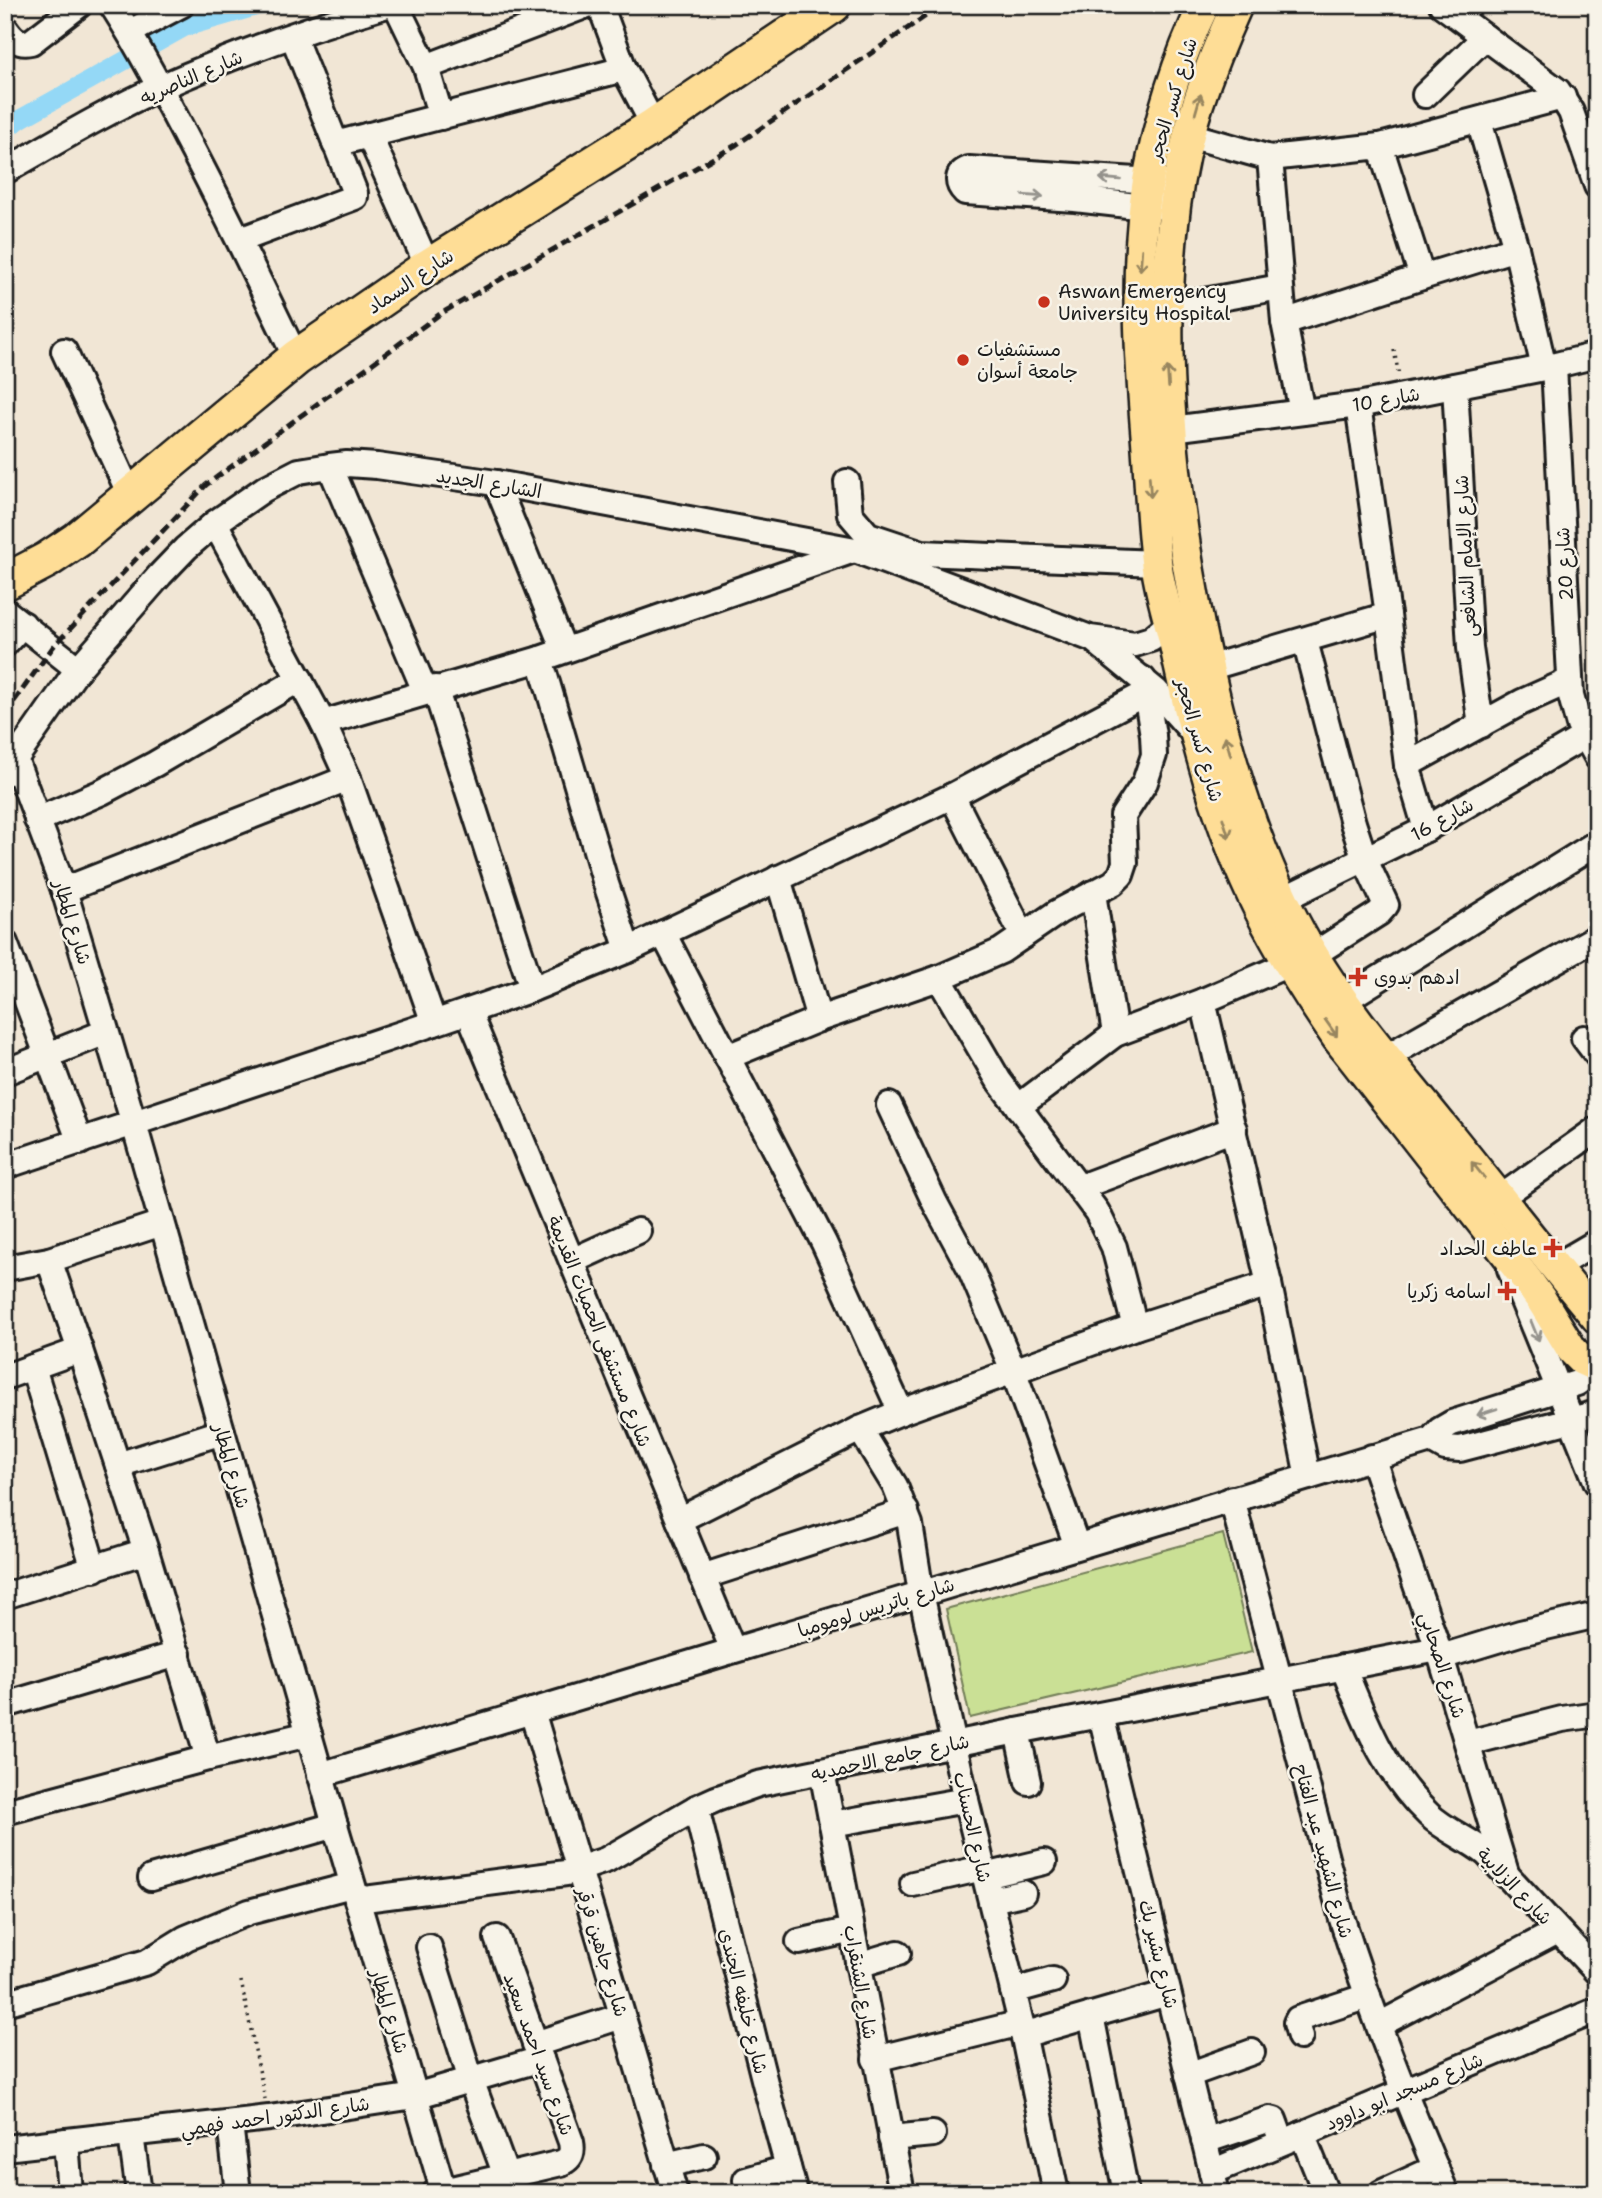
<svg xmlns="http://www.w3.org/2000/svg" width="1602" height="2198" font-family="'Shantell Sans','Playpen Sans Arabic',sans-serif">
	<rect width="100%" height="100%" fill="#f1e6d5"/>
	<filter id="ink" filterUnits="userSpaceOnUse"><feTurbulence type="fractalNoise" baseFrequency=".0143" numOctaves="2"/><feDisplacementMap in="SourceGraphic" scale="14" xChannelSelector="R" yChannelSelector="G"/><feConvolveMatrix kernelMatrix="1 2 1 2 8 2 1 2 1" color-interpolation-filters="sRGB"/></filter>
	<g filter="url(#ink)">
		<polygon fill="#cae095" stroke="#737e58" stroke-width="2" points="1223,1534 1252,1652 970,1718 946,1609"/>
		<g fill="none" stroke-linecap="round" stroke-linejoin="round">
			<polyline stroke="#94d8f6" stroke-width="19" points="5,129 22,118 185,27 261,5"/>
			<defs>
				<g id="minor">
					<path d="M112,5C140,49 164,95 188,141C226,213 261,285 296,358"/>
					<polyline points="396,5 426,67 441,117"/>
					<polyline points="600,5 624,69 654,126"/>
					<polyline points="1442,5 1558,91 1571,112 1597,186"/>
					<path d="M5,28C12,38 18,45 31,42L79,5"/>
					<polyline points="130,32 181,5"/>
					<polyline points="426,67 587,5"/>
					<polyline points="1425,95 1485,37"/>
					<polyline points="1479,121 1516,248 1544,368"/>
					<polyline points="369,135 428,267"/>
					<polyline points="1189,135 1270,158 1380,146 1422,277 1516,248"/>
					<polyline points="335,144 624,69"/>
					<polyline points="1380,146 1563,97"/>
					<polyline points="1270,158 1284,322 1302,412"/>
					<path d="M5,171C56,142 107,111 161,87C234,54 310,28 387,5"/>
					<path d="M1163,206L1145,207L1075,199L965,192C956,183 957,173 969,169L1167,182"/>
					<polyline points="240,240 355,197 355,193 293,36"/>
					<polyline points="1166,308 1280,287"/>
					<polyline points="1284,322 1422,277"/>
					<polyline points="64,351 131,497"/>
					<polyline points="1554,366 1571,696 1579,725 1597,757"/>
					<polyline points="1455,386 1470,648 1481,725"/>
					<polyline points="1358,405 1388,615 1407,765 1426,829"/>
					<polyline points="1172,429 1358,405 1544,368 1597,355"/>
					<polyline points="330,466 425,691"/>
					<polyline points="847,482 850,514 868,535 922,553 1156,563"/>
					<polyline points="496,483 564,650"/>
					<polyline points="215,523 323,723 348,778 434,1023"/>
					<polyline points="5,611 78,669"/>
					<polyline points="1094,640 1156,691 1197,737"/>
					<polyline points="1305,641 1353,823 1365,860 1386,905 1379,913 1313,955"/>
					<polyline points="5,644 23,624"/>
					<polyline points="540,659 606,884 628,950"/>
					<polyline points="1208,668 1388,615"/>
					<polyline points="435,688 532,989"/>
					<polyline points="323,723 540,659 851,551"/>
					<polyline points="5,746 15,759 64,890 134,1124 335,1825 444,2193"/>
					<polyline points="1407,765 1522,702 1569,681"/>
					<polyline points="9,772 15,759 78,669 160,575 186,548 215,523 264,489 299,471 330,466 347,464 377,466 496,483 855,550 1090,638 1135,644 1151,639 1170,623"/>
					<polyline points="952,796 1023,936"/>
					<polyline points="37,820 102,792 155,764 300,679"/>
					<polyline points="778,878 819,1019"/>
					<polyline points="64,890 348,778"/>
					<polyline points="1093,893 1115,1034"/>
					<polyline points="1283,899 1426,829 1597,729"/>
					<polyline points="663,933 824,1243 901,1412"/>
					<polyline points="5,943 80,1142"/>
					<polyline points="939,978 999,1081 1097,1212 1114,1247 1135,1327"/>
					<polyline points="1203,1001 1269,1284 1308,1477"/>
					<polyline points="1343,1001 1597,843"/>
					<polyline points="468,1011 733,1650"/>
					<polyline points="1584,1038 1597,1055"/>
					<polyline points="727,1057 819,1019 939,978 1001,951 1058,912 1113,883 1121,875 1125,863 1123,816 1145,782 1154,755 1153,735 1146,693"/>
					<polyline points="1386,1057 1597,937"/>
					<polyline points="5,1072 106,1032"/>
					<polyline points="889,1105 935,1203 970,1268 1013,1370 1077,1546"/>
					<polyline points="1018,1107 1115,1034 1203,1001 1289,964"/>
					<polyline points="5,1166 434,1023 532,989 628,950 952,796 1146,693 1143,679"/>
					<polyline points="1080,1187 1234,1129"/>
					<polyline points="1500,1198 1597,1129"/>
					<polyline points="49,1260 80,1350"/>
					<polyline points="572,1261 638,1231"/>
					<polyline points="1556,1266 1597,1242"/>
					<polyline points="5,1268 49,1260 162,1223"/>
					<polyline points="1510,1269 1597,1483"/>
					<polyline points="33,1367 94,1569"/>
					<polyline points="5,1377 80,1350 146,1551 208,1758"/>
					<polyline points="860,1429 895,1486 910,1524 921,1593 966,1800 1021,2023 1056,2193"/>
					<polyline points="1431,1440 1445,1448 1460,1449 1597,1413"/>
					<polyline points="1372,1457 1441,1657 1507,1876"/>
					<polyline points="118,1465 222,1432"/>
					<path d="M1232,1499L1342,1919C1371,2012 1408,2103 1446,2193"/>
					<polyline points="679,1520 860,1429 901,1412 1135,1327 1269,1284"/>
					<polyline points="702,1577 906,1511"/>
					<polyline points="5,1596 146,1551"/>
					<polyline points="1441,1657 1520,1633 1597,1615"/>
					<path d="M1343,1667C1366,1723 1384,1772 1429,1815C1446,1831 1469,1839 1487,1854L1597,1972"/>
					<polyline points="5,1705 178,1654"/>
					<polyline points="532,1711 675,2193"/>
					<polyline points="1101,1715 1217,2193"/>
					<polyline points="1017,1731 1028,1782"/>
					<polyline points="1468,1743 1562,1719 1597,1714"/>
					<polyline points="822,1771 902,2193"/>
					<polyline points="320,1775 1431,1440 1440,1430 1452,1423 1577,1383 1595,1370"/>
					<polyline points="696,1808 765,2083 795,2193"/>
					<polyline points="5,1812 208,1758 309,1734"/>
					<polyline points="832,1824 966,1800"/>
					<polyline points="985,1876 1044,1862"/>
					<polyline points="151,1878 335,1825"/>
					<polyline points="913,1884 983,1868"/>
					<polyline points="357,1900 566,1873 606,1860 696,1808 716,1799 758,1784 1017,1731 1438,1649"/>
					<polyline points="991,1900 1023,1893"/>
					<polyline points="799,1942 852,1930"/>
					<polyline points="429,1947 471,2080 512,2192"/>
					<polyline points="858,1965 898,1953"/>
					<polyline points="1013,1991 1053,1980"/>
					<polyline points="5,2003 147,1962 186,1938 249,1912 352,1885"/>
					<polyline points="1091,2015 1126,2193"/>
					<polyline points="1379,2025 1558,1931"/>
					<polyline points="1023,2035 1168,1993"/>
					<polyline points="1300,2037 1296,2023 1298,2019 1368,1996"/>
					<polyline points="535,2044 622,2016"/>
					<polyline points="875,2059 1021,2023"/>
					<polyline points="1188,2075 1252,2052"/>
					<polyline points="230,2123 238,2193"/>
					<polyline points="1302,2134 1326,2193"/>
					<polyline points="131,2135 139,2193"/>
					<polyline points="891,2138 933,2134"/>
					<polyline points="66,2141 70,2193"/>
					<polyline points="1204,2141 1270,2119 1274,2120 1282,2142"/>
					<polyline points="5,2148 269,2118 415,2096 541,2059"/>
					<polyline points="666,2165 704,2156"/>
					<polyline points="1212,2172 1597,2010"/>
					<polyline points="746,2180 788,2168"/>
					<path d="M435,2193L561,2163C571,2159 573,2152 571,2142L497,1938"/>
					<polyline points="1381,2193 1436,2168"/>
				</g>
				<g id="major">
					<path d="M1204,5C1177,61 1159,120 1148,181C1134,265 1140,357 1147,441C1150,481 1151,521 1156,560C1159,589 1169,617 1175,645C1194,735 1218,827 1259,909C1282,955 1309,997 1338,1039L1527,1280L1542,1301L1572,1350L1582,1360L1595,1366"/>
					<path d="M1237,5C1208,69 1183,136 1175,206C1157,347 1172,492 1200,631C1223,742 1253,854 1311,952C1348,1015 1397,1070 1442,1126C1494,1190 1544,1255 1597,1318"/>
				</g>
				<polyline id="highway" points="5,582 47,560 77,540 296,358 428,267 654,126 833,5"/>
			</defs>
			<use href="#minor" stroke="#1c1c1c" stroke-width="30"/>
			<use href="#major" stroke="#1c1c1c" stroke-width="35"/>
			<use href="#highway" stroke="#1c1c1c" stroke-width="40"/>
			<g stroke="#1c1c1c" stroke-width="3.5" stroke-dasharray="2 5" stroke-linecap="butt">
				<polyline points="1394,350 1399,376"/>
				<polyline points="241,1981 265,2099"/>
			</g>
			<use href="#minor" stroke="#f7f3e8" stroke-width="24"/>
			<use href="#major" stroke="#fedd96" stroke-width="30"/>
			<use href="#highway" stroke="#fedd96" stroke-width="35"/>
			<polyline stroke="#1c1c1c" stroke-width="5" stroke-dasharray="10 5" stroke-linecap="butt" points="5,714 53,647 206,485 440,314 736,145 942,5"/>
		</g>
		<defs><path id="oneway-shaft" d="M-6 0H5M1.5-3L5.5 0L1.5 3" fill="none" stroke-width="1.6" stroke-linecap="round" stroke-linejoin="round" transform="scale(1.75)"/></defs>
		<g stroke="#98865f">
			<use href="#oneway-shaft" transform="translate(1198 104) rotate(-74)"/>
			<use href="#oneway-shaft" transform="translate(1141 260) rotate(94)"/>
			<use href="#oneway-shaft" transform="translate(1168 377) rotate(-94)"/>
			<use href="#oneway-shaft" transform="translate(1150 487) rotate(86)"/>
			<use href="#oneway-shaft" transform="translate(1228 746) rotate(-106)"/>
			<use href="#oneway-shaft" transform="translate(1226 828) rotate(72)"/>
			<use href="#oneway-shaft" transform="translate(1331 1028) rotate(55)"/>
			<use href="#oneway-shaft" transform="translate(1478 1170) rotate(-129)"/>
		</g>
		<g stroke="#94928c">
			<use href="#oneway-shaft" transform="translate(1110 179) rotate(-175)"/>
			<use href="#oneway-shaft" transform="translate(1033 196) rotate(4)"/>
			<use href="#oneway-shaft" transform="translate(1535 1331) rotate(68)"/>
			<use href="#oneway-shaft" transform="translate(1487 1412) rotate(162)"/>
		</g>
	</g>
	<g fill="#c8321e" stroke="#f7f3e8" stroke-width="2.5">
		<circle cx="1044" cy="302" r="7"/>
		<circle cx="963" cy="360" r="7"/>
		<path d="M1354.5 966.5h7v7h7v7h-7v7h-7v-7h-7v-7h7z"/>
		<path d="M1549.5 1237.5h7v7h7v7h-7v7h-7v-7h-7v-7h7z"/>
		<path d="M1503.5 1280.5h7v7h7v7h-7v7h-7v-7h-7v-7h7z"/>
	</g>
	<g text-anchor="middle" stroke-width="5" stroke-linejoin="round" paint-order="stroke">
		<g font-size="19" fill="#1c1c1c" stroke="#f7f3e8">
			<text transform="translate(191 77) rotate(-23)" y="7">شارع الناصريه</text>
			<text transform="translate(1172 99) rotate(-73)" y="7">شارع كسر الحجر</text>
			<text transform="translate(410 281) rotate(-34)" y="7">شارع السماد</text>
			<text transform="translate(1386 399) rotate(-10)" y="7">شارع 10</text>
			<text transform="translate(489 483) rotate(9)" y="7">الشارع الجديد</text>
			<text transform="translate(1465 556) rotate(-93)" y="7">شارع الإمام الشافعى</text>
			<text transform="translate(1564 564) rotate(-93)" y="7">شارع 20</text>
			<text transform="translate(1200 740) rotate(74)" y="7">شارع كسر الحجر</text>
			<text transform="translate(1442 819) rotate(-29)" y="7">شارع 16</text>
			<text transform="translate(73 922) rotate(73)" y="7">شارع المطار</text>
			<text transform="translate(600 1331) rotate(68)" y="7">شارع مستشفى الحميات القديمة</text>
			<text transform="translate(232 1466) rotate(74)" y="7">شارع المطار</text>
			<text transform="translate(876 1607) rotate(-17)" y="7">شارع باتريس لومومبا</text>
			<text transform="translate(1443 1665) rotate(72)" y="7">شارع الصحابي</text>
			<text transform="translate(890 1757) rotate(-12)" y="7">شارع جامع الاحمديه</text>
			<text transform="translate(973 1827) rotate(77)" y="7">شارع الحسناب</text>
			<text transform="translate(1324 1851) rotate(75)" y="7">شارع الشهيد عبد الفتاح</text>
			<text transform="translate(1515 1886) rotate(46)" y="7">شارع الزلابية</text>
			<text transform="translate(603 1952) rotate(73)" y="7">شارع جاهين قرقر</text>
			<text transform="translate(1159 1954) rotate(76)" y="7">شارع بشير بك</text>
			<text transform="translate(861 1982) rotate(80)" y="7">شارع الشنقراب</text>
			<text transform="translate(744 2001) rotate(76)" y="7">شارع خليفه الجندى</text>
			<text transform="translate(390 2011) rotate(73)" y="7">شارع المطار</text>
			<text transform="translate(539 2054) rotate(70)" y="7">شارع سيد احمد سعيد</text>
			<text transform="translate(1404 2091) rotate(-23)" y="7">شارع مسجد ابو داوود</text>
			<text transform="translate(275 2116) rotate(-8)" y="7">شارع الدكتور احمد فهمي</text>
		</g>
		<g font-size="19" fill="#1c1c1c" stroke="#f7f3e8" text-anchor="start">
			<text x="1058" y="298">Aswan Emergency<tspan x="1058" dy="22">University Hospital</tspan></text>
			<text x="977" y="356">مستشفيات<tspan x="977" dy="22">جامعة أسوان</tspan></text>
			<text x="1374" y="984">ادهم بدوى</text>
			<text x="1537" y="1255" text-anchor="end">عاطف الحداد</text>
			<text x="1491" y="1298" text-anchor="end">اسامه زكريا</text>
		</g>
	</g>
	<rect width="1602" height="2198" fill="none" stroke="#f7f3e8" stroke-width="28"/>
	<rect x="14" y="14" width="1574" height="2170" fill="none" stroke="#1c1c1c" stroke-width="2.5" filter="url(#ink)"/>
</svg>
